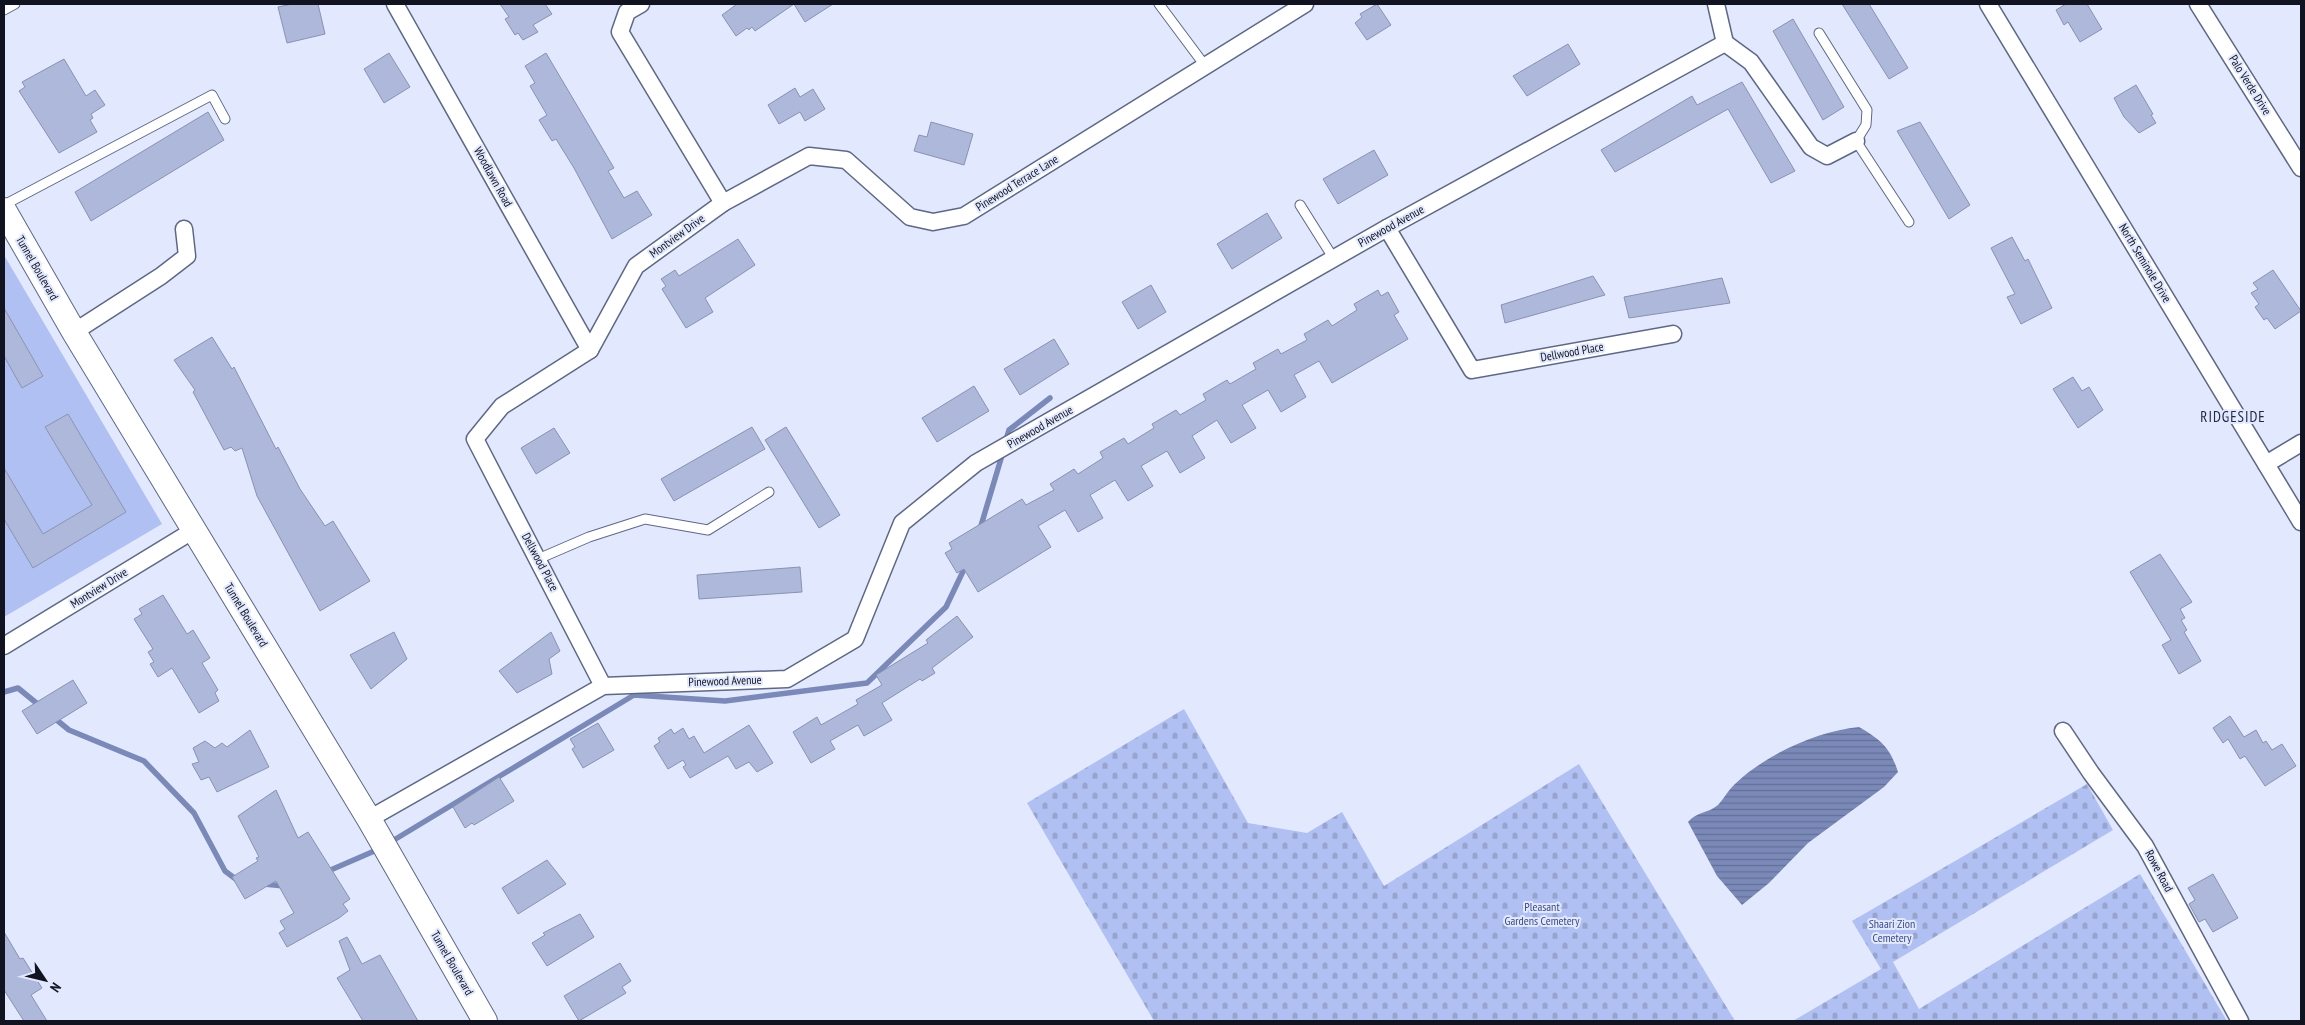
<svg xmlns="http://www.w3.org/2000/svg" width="2305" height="1025" font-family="'PT Sans Narrow',sans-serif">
	<defs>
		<pattern id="cemetery-stones" width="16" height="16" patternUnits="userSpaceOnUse" patternTransform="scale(1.25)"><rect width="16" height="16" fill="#b1c0f2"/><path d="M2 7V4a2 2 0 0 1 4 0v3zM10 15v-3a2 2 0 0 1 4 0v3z" fill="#97a4cf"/></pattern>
		<pattern id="water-rules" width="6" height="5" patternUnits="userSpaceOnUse" patternTransform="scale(1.25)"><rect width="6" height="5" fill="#7a89b8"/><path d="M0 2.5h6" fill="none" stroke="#636f95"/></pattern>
	</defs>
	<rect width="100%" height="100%" fill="#e2e9fe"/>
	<polygon fill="#b1c0f2" points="4,255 162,524 4,617 4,519 33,568 126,512 68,414 45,427 92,505 43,534 4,468 4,356 22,388 43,376 4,308"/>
	<g fill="url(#cemetery-stones)">
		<polygon points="1184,709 1248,823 1307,833 1342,812 1384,886 1579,764 1735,1021 1154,1021 1027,803"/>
		<polygon points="2087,784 2113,830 1893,962 1919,1009 2140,874 2227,1021 1793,1021 1881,969 1852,921"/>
	</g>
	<path fill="url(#water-rules)" d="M1859,727C1881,740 1890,747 1898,772L1884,787L1808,843L1769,883L1742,905L1717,876L1688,822C1696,812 1709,813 1718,805C1724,799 1728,790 1735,784C1765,755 1817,731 1859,727Z"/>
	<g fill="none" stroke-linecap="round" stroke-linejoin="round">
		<g stroke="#7a89b8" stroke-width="5.5">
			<polyline points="1005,443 1009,430 1050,398"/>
			<polyline points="980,529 1003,452"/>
			<polyline points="4,692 18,688 40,706"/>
			<polyline points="53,717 69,730 144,761 194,813 225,871 237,880"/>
			<polyline points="389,843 634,695 725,701 867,683 946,607 967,563"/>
			<polyline points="326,872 379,849"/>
			<polyline points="264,884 284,886"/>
		</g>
	</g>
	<g fill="#adb8da" stroke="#8892b2">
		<polygon points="292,4 318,4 325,34 287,43 278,7"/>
		<polygon points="500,4 545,4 552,14 533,25 538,32 523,40 518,33 515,35 505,19 509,17"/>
		<polygon points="737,4 833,4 805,22 794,4 755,31 752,27 749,30 747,28 736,36 722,15"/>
		<polygon points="1377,4 1391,25 1367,40 1355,23 1362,17 1360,14"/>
		<polygon points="1842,4 1869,4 1908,68 1889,79"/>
		<polygon points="2066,4 2087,4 2102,29 2080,42 2068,22 2064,25 2056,10"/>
		<polygon points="1793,19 1844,107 1823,120 1773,31"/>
		<polygon points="1568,44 1580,64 1527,96 1513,76"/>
		<polygon points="389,53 410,87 384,103 364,69"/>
		<polygon points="546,53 614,168 608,171 624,198 637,191 652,215 612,239 574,168 556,139 552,141 539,120 547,115 530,86 535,83 525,66"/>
		<polygon points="64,59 86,96 95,90 105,105 91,114 93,118 90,120 97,132 59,153 19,91 25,87 22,82"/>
		<polygon points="1742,82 1795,171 1771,183 1728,109 1615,172 1601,150 1692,96 1697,105"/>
		<polygon points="2136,85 2153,114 2151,115 2156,123 2139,133 2124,117 2114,98"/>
		<polygon points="795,88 800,97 813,89 825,109 805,121 800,112 779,124 768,105"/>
		<polygon points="208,112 224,140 91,221 75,192"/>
		<polygon points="931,122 973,134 964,165 914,151 919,135 927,137"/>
		<polygon points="1920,122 1970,205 1949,219 1897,131"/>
		<polygon points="1374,150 1388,175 1338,204 1323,179"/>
		<polygon points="1267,213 1282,238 1232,269 1217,244"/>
		<polygon points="2012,237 2025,261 2028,259 2052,308 2021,324 2007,297 2015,294 1991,248"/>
		<polygon points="738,239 755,265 705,298 713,312 686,328 662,289 666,286 661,279 675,270 679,276"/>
		<polygon points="2273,270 2301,311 2275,329 2267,318 2264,320 2255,307 2259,304 2251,293 2258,289 2253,283"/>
		<polygon points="1593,276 1605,295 1505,323 1501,305"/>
		<polygon points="1722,278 1730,303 1629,318 1624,297"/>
		<polygon points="1151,285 1166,312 1138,329 1122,302"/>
		<polygon points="1378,290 1381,296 1388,292 1399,312 1394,315 1408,339 1332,383 1319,361 1294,375 1306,397 1281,412 1268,390 1242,405 1256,428 1231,443 1217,420 1192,436 1205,458 1180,473 1167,451 1141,466 1153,486 1128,501 1115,480 1090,495 1103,518 1078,532 1065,510 1038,526 1051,547 978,592 964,569 957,573 945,553 952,549 949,543 1022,499 1026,505 1054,490 1050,484 1074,469 1078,474 1103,458 1100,452 1124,438 1128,444 1154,428 1152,424 1176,410 1180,415 1206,400 1203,394 1227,380 1230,384 1256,369 1253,363 1278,349 1281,354 1307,340 1304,334 1328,320 1332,326 1357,310 1354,304"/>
		<polygon points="4,308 43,376 22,388 4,356"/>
		<polygon points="212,337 232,369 234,367 276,449 278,447 300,489 325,526 333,521 370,581 320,611 257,496 242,448 235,451 231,447 224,450 193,392 195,390 174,360"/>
		<polygon points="1054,339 1069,364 1020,395 1004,369"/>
		<polygon points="2073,377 2082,391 2089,387 2103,410 2078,428 2053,389"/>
		<polygon points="974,386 989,411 937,442 922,418"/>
		<polygon points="68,414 126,512 33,568 4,519 4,468 43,534 92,505 45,427"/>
		<polygon points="752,427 765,449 674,501 661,479"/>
		<polygon points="786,427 840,515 819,528 765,440"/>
		<polygon points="554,428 570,453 536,474 521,448"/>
		<polygon points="2160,554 2192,602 2180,609 2185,618 2181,620 2187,630 2184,632 2201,661 2179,674 2162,645 2171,640 2130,572"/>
		<polygon points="800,567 802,592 699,599 697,575"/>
		<polygon points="163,595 187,634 193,630 210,658 202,663 218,690 215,693 219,701 199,713 172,668 158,677 150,664 154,662 148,652 153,649 134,619 142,614 139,609"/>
		<polygon points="957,616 973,637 932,668 935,673 922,681 920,679 882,703 892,720 864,736 858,725 830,741 835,749 811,763 793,732 817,717 821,725 858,704 856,700 882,685 876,675 928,643 926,640"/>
		<polygon points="394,632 407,659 371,689 350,655"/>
		<polygon points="551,632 560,651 549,659 552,674 517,693 499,671"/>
		<polygon points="73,680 87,703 37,734 22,711"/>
		<polygon points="2230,716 2244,737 2256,730 2263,743 2266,741 2272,750 2282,744 2296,766 2265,786 2245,756 2240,759 2228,739 2223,743 2213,728"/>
		<polygon points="598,723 614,750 583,768 572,749 575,747 570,739"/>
		<polygon points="749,725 773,763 757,772 749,762 736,769 728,756 690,778 683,767 686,765 683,760 668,769 654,746 660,742 658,738 671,729 674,734 683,728 689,739 694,736 704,753"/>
		<polygon points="250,730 269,767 217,792 209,777 201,780 192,764 199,762 193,748 205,741 215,748 222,743 227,747"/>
		<polygon points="499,777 514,801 474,825 472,823 465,828 453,807"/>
		<polygon points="276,790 298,838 308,832 350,899 343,904 348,911 339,918 287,947 279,933 285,929 280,921 294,913 276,881 245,899 232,877 258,861 256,858 259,857 238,816"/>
		<polygon points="547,860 566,884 518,914 502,888"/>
		<polygon points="2213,874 2238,918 2213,932 2205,919 2199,922 2189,904 2195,900 2188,888"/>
		<polygon points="580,914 594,937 547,966 532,943 545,935 543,933"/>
		<polygon points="4,932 20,959 23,958 42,988 31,995 47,1021 24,1021 4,990"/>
		<polygon points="347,937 362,964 380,955 418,1021 363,1021 337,978 350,970 339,941"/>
		<polygon points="620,963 631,981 622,987 626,993 579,1021 564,996"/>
	</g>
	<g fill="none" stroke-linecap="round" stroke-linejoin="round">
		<defs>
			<g id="lane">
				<polyline points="1159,4 1206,67"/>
				<polyline points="4,10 15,4"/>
				<polyline points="1819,33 1867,110 1866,125 1856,141 1909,222"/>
				<polyline points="4,205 212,95 225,119"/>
				<polyline points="1300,205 1334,259"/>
				<polyline points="538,559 589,537 645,519 708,530 769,492"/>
			</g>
			<g id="street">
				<polyline points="395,4 590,350"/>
				<polyline points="641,4 627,12 620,32 723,203"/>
				<polyline points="1988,4 2301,522"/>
				<polyline points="2198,4 2301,168"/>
				<polyline points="1725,43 1751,62 1811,147 1827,156 1856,141"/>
				<polyline points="1387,228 1472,370 1673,334"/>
				<polyline points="74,332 161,276 187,256 184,229"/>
				<polyline points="2266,464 2301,443"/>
				<polyline points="4,646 194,530"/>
				<polyline points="603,686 475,439 502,406 590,350 636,266 723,203 809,156 846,160 910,217 933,222 964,216 1305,4"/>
				<polyline points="2063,731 2091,773 2145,846 2240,1021"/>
				<polyline points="369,819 603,686 787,679 855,639 902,523 976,463 1387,228 1725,43 1716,4"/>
			</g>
			<polyline id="secondary" points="4,210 74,332 369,819 485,1021"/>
		</defs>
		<use href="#lane" stroke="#5e6886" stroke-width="11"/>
		<use href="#street" stroke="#5e6886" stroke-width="19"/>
		<use href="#secondary" stroke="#5e6886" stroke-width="26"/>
		<use href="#lane" stroke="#fff" stroke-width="9"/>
		<use href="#street" stroke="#fff" stroke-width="16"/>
		<use href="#secondary" stroke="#fff" stroke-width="24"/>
	</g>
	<g text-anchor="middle" stroke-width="4" stroke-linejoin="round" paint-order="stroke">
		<g font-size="12" fill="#111420" stroke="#e2e9fe">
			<text transform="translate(2250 85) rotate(58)" y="4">Palo Verde Drive</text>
			<text transform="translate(493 177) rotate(61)" y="4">Woodlawn Road</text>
			<text transform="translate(1017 183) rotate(-32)" y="4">Pinewood Terrace Lane</text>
			<text transform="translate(1391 226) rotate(-29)" y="4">Pinewood Avenue</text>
			<text transform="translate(677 236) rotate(-36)" y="4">Montview Drive</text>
			<text transform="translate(2145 263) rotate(59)" y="4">North Seminole Drive</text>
			<text transform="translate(37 268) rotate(60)" y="4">Tunnel Boulevard</text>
			<text transform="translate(1572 352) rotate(-10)" y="4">Dellwood Place</text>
			<text transform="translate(1040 427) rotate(-30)" y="4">Pinewood Avenue</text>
			<text transform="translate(540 562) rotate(62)" y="4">Dellwood Place</text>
			<text transform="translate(99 588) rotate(-32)" y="4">Montview Drive</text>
			<text transform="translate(246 615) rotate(59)" y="4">Tunnel Boulevard</text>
			<text transform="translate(725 681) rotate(-2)" y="4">Pinewood Avenue</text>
			<text transform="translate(2159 871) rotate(62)" y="4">Rowe Road</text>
			<text transform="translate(452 963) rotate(60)" y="4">Tunnel Boulevard</text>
		</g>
		<g font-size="12" fill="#3a4987" stroke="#e2e9fe">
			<text x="1542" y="911">Pleasant<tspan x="1542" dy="14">Gardens Cemetery</tspan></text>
			<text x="1892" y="928">Shaari Zion<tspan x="1892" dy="14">Cemetery</tspan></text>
		</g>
		<g font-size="15" letter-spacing="1" fill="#222943" stroke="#e2e9fe">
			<text x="2233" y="422">RIDGESIDE</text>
		</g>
	</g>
	<rect width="2305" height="1025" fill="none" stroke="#111420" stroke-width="10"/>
	<g transform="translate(45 980) rotate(125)" stroke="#e2e9fe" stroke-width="4" paint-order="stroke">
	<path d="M0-4L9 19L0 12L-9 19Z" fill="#111420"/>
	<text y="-8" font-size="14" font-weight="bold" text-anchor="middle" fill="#111420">N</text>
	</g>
</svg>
